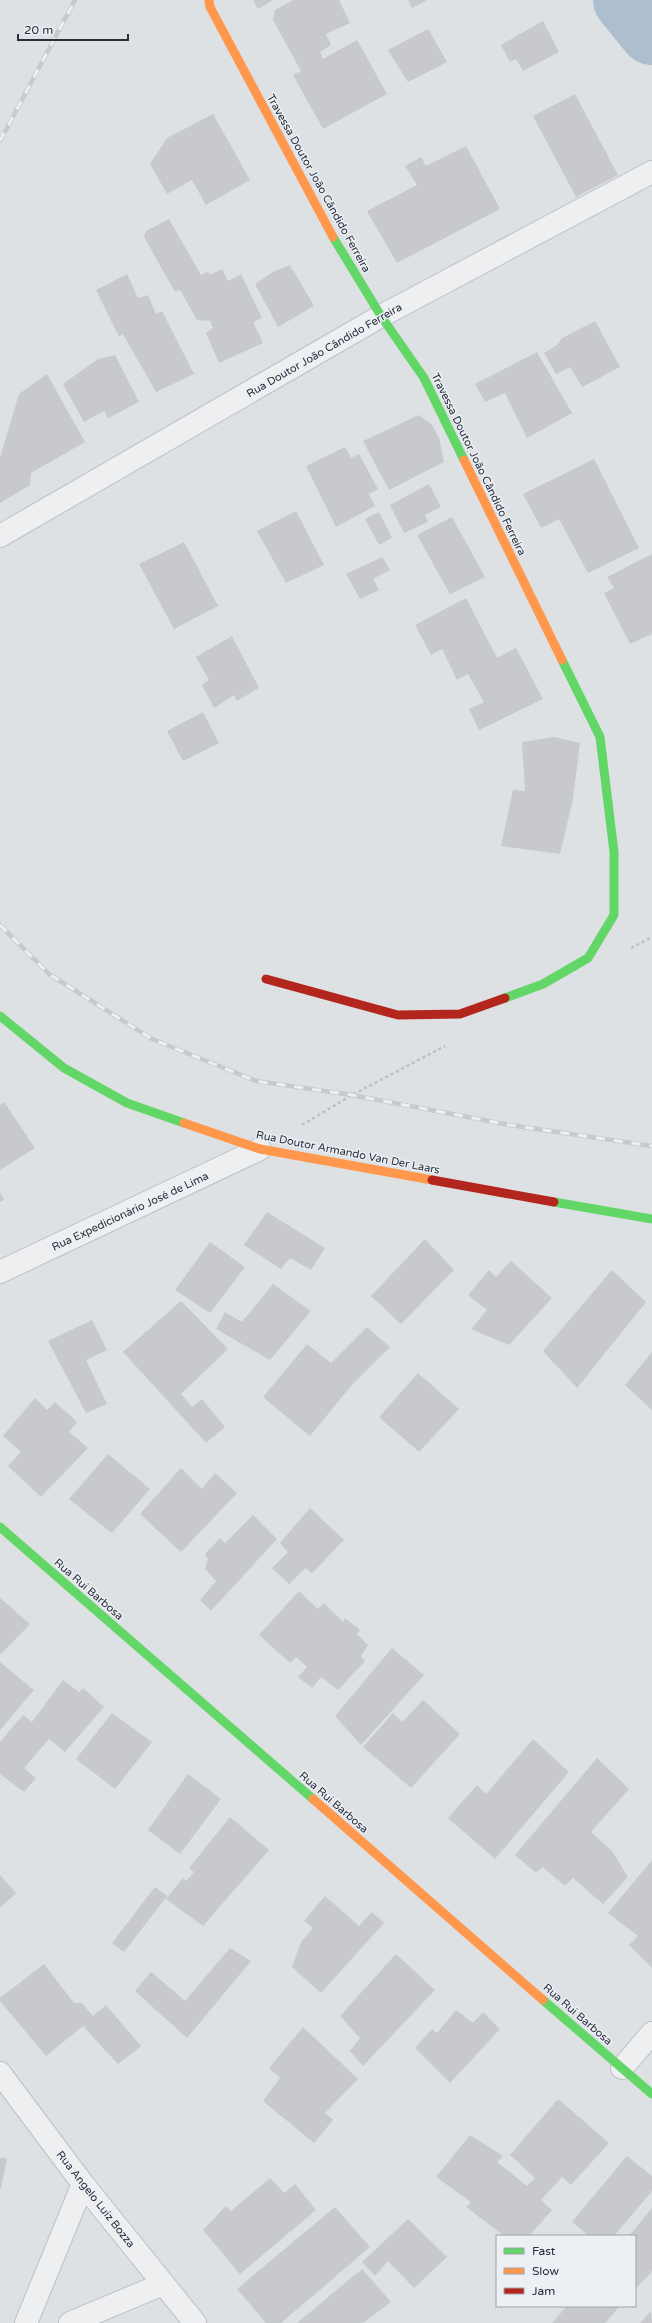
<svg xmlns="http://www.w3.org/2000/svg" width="652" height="2323" font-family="'Varela Round',sans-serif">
	<rect width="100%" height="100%" fill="#dee1e4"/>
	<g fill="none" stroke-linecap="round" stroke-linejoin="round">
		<polyline stroke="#adbece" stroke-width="66" points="626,0 652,32"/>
	</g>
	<g fill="#c7c9cc">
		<polygon points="253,0 273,0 258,9"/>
		<polygon points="293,0 339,0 350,23 326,34 331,45 320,52 323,59 357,40 387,94 323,129 293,75 301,71 273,20 275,10"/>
		<polygon points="408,0 427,0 412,8"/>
		<polygon points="543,21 559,52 523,71 516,59 510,62 501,45"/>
		<polygon points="428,29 447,62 408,82 388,50"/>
		<polygon points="575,94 618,175 576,197 533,116"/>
		<polygon points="213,114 250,180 206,205 192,180 167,194 150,164 167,138"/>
		<polygon points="466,146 500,209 397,263 367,211 417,185 405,166 421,157 426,166"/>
		<polygon points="169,219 201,275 208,272 210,275 222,269 228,281 241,274 262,318 253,322 263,343 219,363 206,333 213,328 210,321 197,320 180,290 175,292 144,237 146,231"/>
		<polygon points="290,265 314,306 278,327 255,284 273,272"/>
		<polygon points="127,274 138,298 148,295 156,314 162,311 194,374 156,392 123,334 119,337 96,290"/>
		<polygon points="595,321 620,367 582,387 570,367 556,374 544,353 557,345 562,338"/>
		<polygon points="537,352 572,413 527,438 505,393 485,402 475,384"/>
		<polygon points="115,355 139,402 108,418 104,411 84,422 63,384 98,359"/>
		<polygon points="47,374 85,442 31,473 30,485 0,503 0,458 19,394"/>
		<polygon points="419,415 432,425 439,438 444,462 389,490 363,441"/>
		<polygon points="345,447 351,458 359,454 378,489 369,494 375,506 336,527 306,466"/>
		<polygon points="594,459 639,548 588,573 559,519 541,528 523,494"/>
		<polygon points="429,484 441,507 425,515 428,522 404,533 390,505"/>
		<polygon points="296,511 324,565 286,583 257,531"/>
		<polygon points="379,512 392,538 379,545 365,519"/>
		<polygon points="452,517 485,577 450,594 417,535"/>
		<polygon points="184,542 218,606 174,629 139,564"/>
		<polygon points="652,554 652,634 630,644 604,593 614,588 607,577"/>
		<polygon points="382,557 390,570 373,579 379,590 360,599 346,574"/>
		<polygon points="466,598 497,658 516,648 543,699 479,730 469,709 484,702 468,674 457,680 442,649 431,655 415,625"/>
		<polygon points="232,636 259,688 237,701 234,695 214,708 202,685 209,680 196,657"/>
		<polygon points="203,712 219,743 183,761 167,731"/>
		<polygon points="554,737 580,743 573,799 560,854 501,846 513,790 525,791 522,742"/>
		<polygon points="4,1102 35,1148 0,1170 0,1105"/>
		<polygon points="0,1192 4,1200 0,1202"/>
		<polygon points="267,1212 325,1248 311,1270 290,1258 281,1269 244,1245"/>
		<polygon points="425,1239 454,1270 401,1324 371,1296"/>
		<polygon points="210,1242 245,1267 210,1313 175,1290"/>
		<polygon points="511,1261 552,1298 509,1345 471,1329 487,1310 468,1295 489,1270 496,1277"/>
		<polygon points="612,1270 646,1302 577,1388 543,1351"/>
		<polygon points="273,1284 311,1311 270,1360 216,1329 225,1312 242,1322"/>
		<polygon points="181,1301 228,1349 181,1394 192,1407 202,1399 225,1427 206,1443 123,1352"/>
		<polygon points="92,1320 107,1350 86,1360 107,1404 86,1413 48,1341"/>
		<polygon points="367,1327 390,1347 351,1386 310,1436 263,1397 307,1344 331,1363"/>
		<polygon points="652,1352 652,1410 625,1385"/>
		<polygon points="418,1373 459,1409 419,1452 379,1417"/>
		<polygon points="35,1398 47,1410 55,1402 77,1422 69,1432 88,1448 41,1497 8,1466 21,1452 3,1436"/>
		<polygon points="108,1454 150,1489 112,1533 69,1499"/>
		<polygon points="181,1468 202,1489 215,1473 237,1493 181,1552 140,1514"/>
		<polygon points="310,1508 344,1540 312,1573 306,1568 289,1584 272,1568 288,1552 280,1543"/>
		<polygon points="253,1515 277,1539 211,1611 200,1600 216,1581 205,1569 208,1559 205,1554 220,1538 225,1543"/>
		<polygon points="299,1591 318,1609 324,1603 343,1622 345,1618 360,1630 357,1634 368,1645 361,1656 365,1661 338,1690 321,1677 312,1688 298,1677 307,1667 296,1657 290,1663 259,1635"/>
		<polygon points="0,1598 30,1624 0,1655"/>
		<polygon points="392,1648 424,1675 361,1745 335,1716"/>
		<polygon points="0,1662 34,1690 0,1730"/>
		<polygon points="63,1680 79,1692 83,1688 104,1707 65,1752 49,1739 24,1768 36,1778 24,1792 0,1774 0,1742 23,1715 32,1722"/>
		<polygon points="423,1700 460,1734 411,1788 363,1747 393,1713 402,1722"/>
		<polygon points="112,1713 152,1742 115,1789 76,1759"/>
		<polygon points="533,1739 569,1772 495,1859 448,1818 477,1785 486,1794"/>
		<polygon points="597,1758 629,1789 591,1832 612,1851 628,1877 603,1904 573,1878 565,1886 543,1867 536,1873 515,1855"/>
		<polygon points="188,1774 221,1799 180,1854 148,1830"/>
		<polygon points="230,1817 269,1850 203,1926 166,1899 183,1878 186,1881 194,1872 189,1868"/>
		<polygon points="652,1860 652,1968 629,1945 638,1936 608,1913"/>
		<polygon points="0,1875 16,1893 0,1908"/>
		<polygon points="155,1887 167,1896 124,1952 112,1943"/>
		<polygon points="325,1896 359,1926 372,1912 384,1923 321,1993 292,1967 301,1942 313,1928 304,1921"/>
		<polygon points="230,1948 251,1961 187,2038 135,1991 151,1972 185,2001"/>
		<polygon points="396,1954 435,1990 363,2066 350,2051 360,2038 340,2016"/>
		<polygon points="44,1964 74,2003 82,2003 93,2016 106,2005 141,2046 118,2064 83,2026 46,2056 0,2001 0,1998"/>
		<polygon points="456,2010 473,2023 483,2012 500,2029 450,2083 415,2048 432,2029 437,2033"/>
		<polygon points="303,2027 358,2079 325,2113 333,2120 314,2143 263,2101 280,2078 269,2068"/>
		<polygon points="558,2099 609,2143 571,2185 562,2177 541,2200 552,2210 529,2236 504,2236 466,2207 471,2202 436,2177 470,2135 503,2156 497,2162 527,2186 535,2178 510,2155"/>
		<polygon points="627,2156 652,2176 652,2191 614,2236 589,2236 572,2222"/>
		<polygon points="0,2158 7,2158 1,2188 0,2188"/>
		<polygon points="270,2178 284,2193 295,2184 316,2210 240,2274 203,2230 226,2206 231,2211"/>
		<polygon points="335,2207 370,2247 281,2323 266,2323 237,2289"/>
		<polygon points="652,2208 652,2271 635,2290 635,2236 629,2236"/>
		<polygon points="408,2219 447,2257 414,2288 388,2261 375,2276 362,2262"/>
		<polygon points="362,2269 391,2302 363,2323 297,2323"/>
		<polygon points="567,2306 620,2306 605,2323 552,2323"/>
		<polygon points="651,2311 652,2323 640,2323"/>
	</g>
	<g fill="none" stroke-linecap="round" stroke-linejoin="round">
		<defs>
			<g id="street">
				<polyline points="0,536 381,316 652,172"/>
				<polyline points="0,1272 260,1149"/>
				<polyline points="622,2068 652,2033"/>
				<polyline points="0,2073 83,2184 195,2323"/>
				<polyline points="26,2323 83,2184"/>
				<polyline points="70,2323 163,2284"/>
			</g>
		</defs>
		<use href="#street" stroke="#bdbfc2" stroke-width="24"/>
		<g stroke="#bcbfc3" stroke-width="2.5" stroke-dasharray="3 3" stroke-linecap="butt">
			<polyline points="631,948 652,937"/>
			<polyline points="302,1125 352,1095 445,1046"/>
		</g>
		<use href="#street" stroke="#eeeff1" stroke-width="22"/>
		<g stroke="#63d668" stroke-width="9">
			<polyline points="333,237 381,316 424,378 464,460"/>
			<polyline points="505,998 543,984 588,958 614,915 614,852 600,737 562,660"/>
			<polyline points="0,1016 64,1068 127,1103 184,1123"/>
			<polyline points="554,1202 652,1219"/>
			<polyline points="0,1527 313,1799"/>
			<polyline points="543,2000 652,2094"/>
		</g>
		<g stroke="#ff974d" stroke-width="9">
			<polyline points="209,0 210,7 333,237"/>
			<polyline points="464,460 562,660"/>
			<polyline points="184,1123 260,1149 432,1180"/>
			<polyline points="313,1799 543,2000"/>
		</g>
		<g stroke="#b3261e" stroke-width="9">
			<polyline points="266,979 398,1015 460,1014 505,998"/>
			<polyline points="432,1180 554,1202"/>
		</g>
		<defs>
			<g id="rail">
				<polyline points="0,141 75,0"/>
				<polyline points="0,925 49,974 152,1039 256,1081 352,1095 510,1125 652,1146"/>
			</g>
		</defs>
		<use href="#rail" stroke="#c7c9cc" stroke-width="4.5"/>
		<use href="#rail" stroke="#eceff4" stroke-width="3" stroke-dasharray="9" stroke-linecap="butt"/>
	</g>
	<g text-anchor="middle" stroke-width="3" stroke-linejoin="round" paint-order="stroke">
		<g font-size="11" fill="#272f3c" stroke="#eceff4">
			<text transform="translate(319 183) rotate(61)" y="4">Travessa Doutor João Cândido Ferreira</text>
			<text transform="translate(324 350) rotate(-30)" y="4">Rua Doutor João Cândido Ferreira</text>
			<text transform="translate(479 464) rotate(64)" y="4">Travessa Doutor João Cândido Ferreira</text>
			<text transform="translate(348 1152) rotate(11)" y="4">Rua Doutor Armando Van Der Laars</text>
			<text transform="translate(130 1211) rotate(-25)" y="4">Rua Expedicionário José de Lima</text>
			<text transform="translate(89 1589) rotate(41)" y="4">Rua Rui Barbosa</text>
			<text transform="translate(334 1802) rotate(41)" y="4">Rua Rui Barbosa</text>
			<text transform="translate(578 2014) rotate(41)" y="4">Rua Rui Barbosa</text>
			<text transform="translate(96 2199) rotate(52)" y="4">Rua Angelo Luiz Bozza</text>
		</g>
	</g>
	<rect x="496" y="2235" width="140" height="72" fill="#eceff4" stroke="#9da2aa"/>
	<rect x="504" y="2248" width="20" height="6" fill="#63d668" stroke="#9da2aa"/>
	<text x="532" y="2255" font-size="12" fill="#272f3c">Fast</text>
	<rect x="504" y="2268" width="20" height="6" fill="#ff974d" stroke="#9da2aa"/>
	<text x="532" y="2275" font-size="12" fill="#272f3c">Slow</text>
	<rect x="504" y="2288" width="20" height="6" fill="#b3261e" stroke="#9da2aa"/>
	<text x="532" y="2295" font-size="12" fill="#272f3c">Jam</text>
	<path d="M18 34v6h110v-6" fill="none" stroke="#272f3c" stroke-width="2"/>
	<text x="24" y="34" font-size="12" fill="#272f3c" stroke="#eceff4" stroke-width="3" paint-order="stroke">20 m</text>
</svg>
